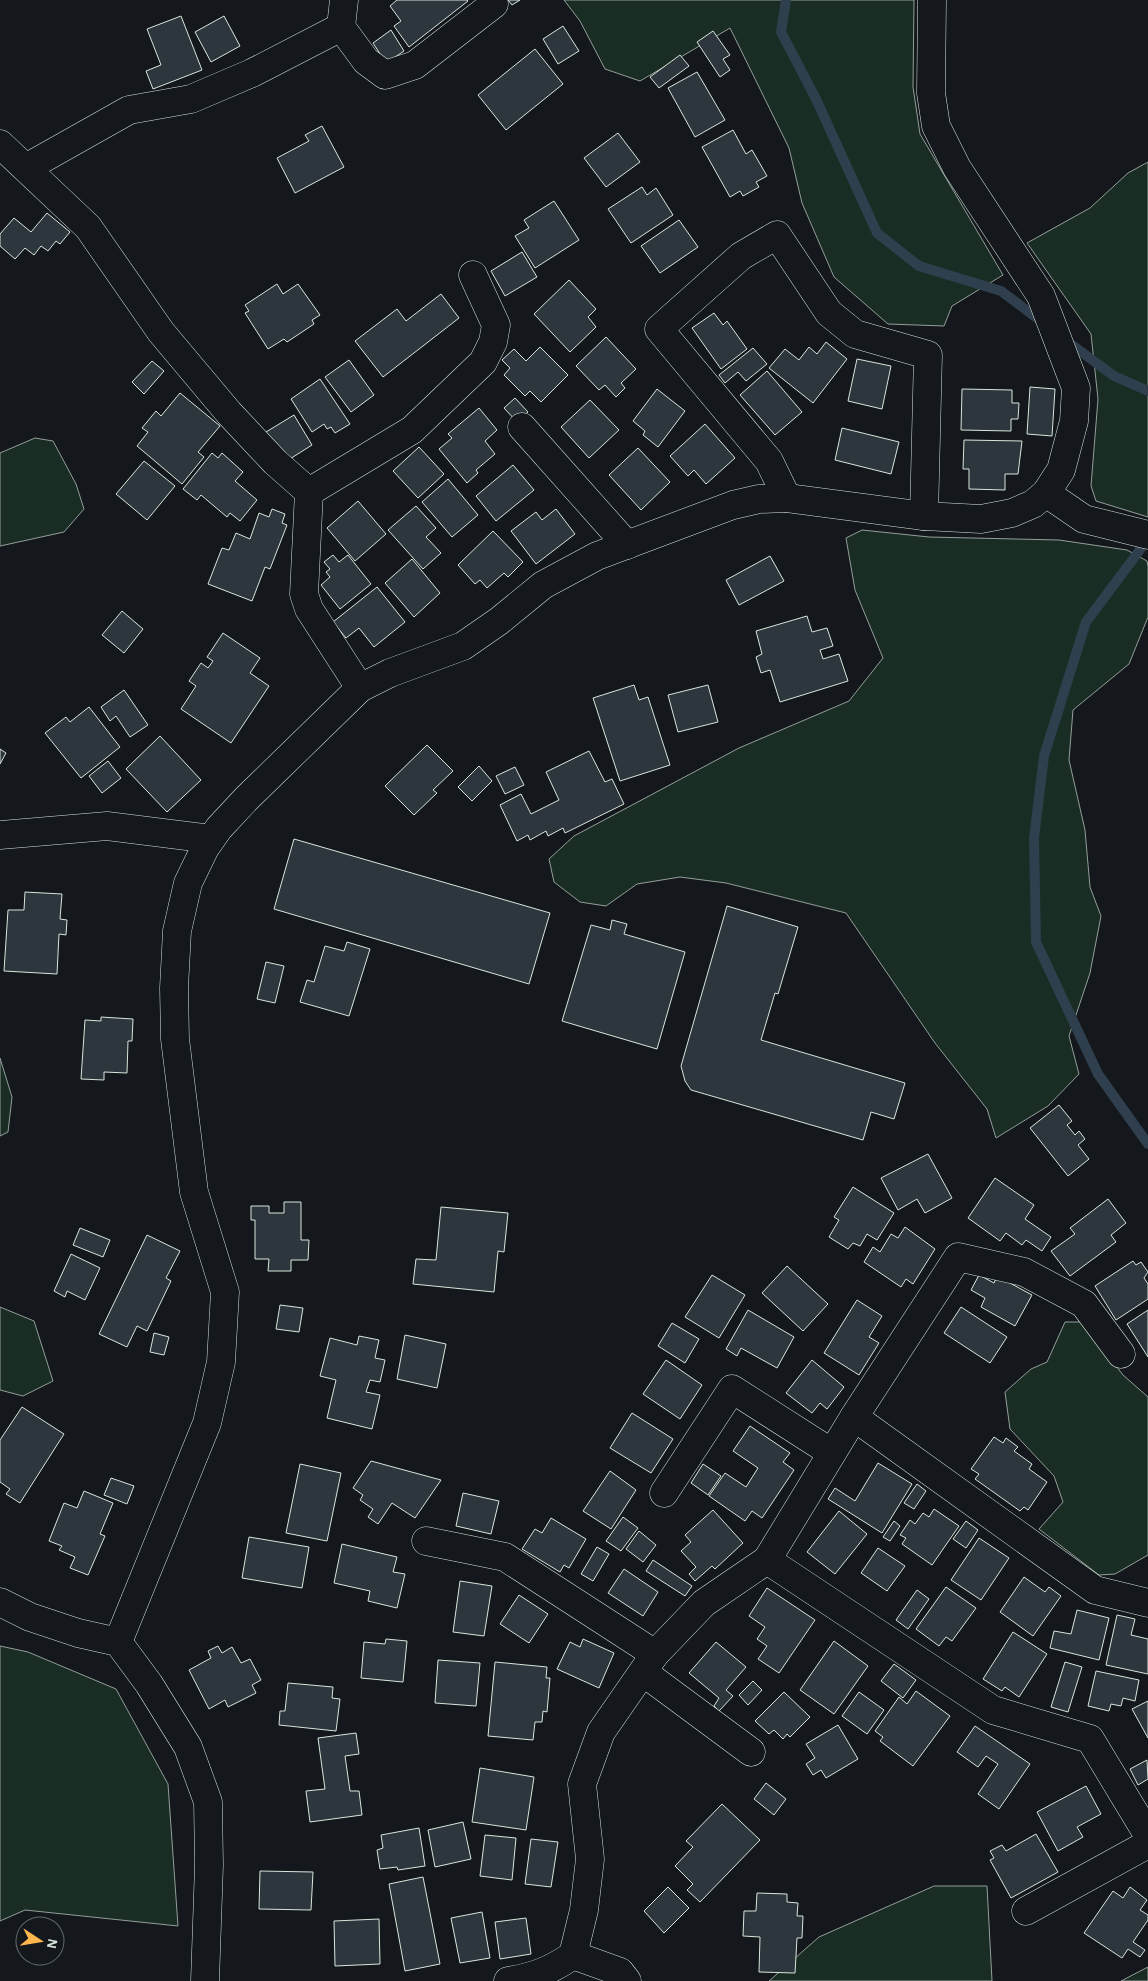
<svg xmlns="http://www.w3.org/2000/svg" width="1148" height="1981" font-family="'Alegreya Sans',sans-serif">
	<rect width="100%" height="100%" fill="#14181c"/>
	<g fill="#1a2d24" stroke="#939e99">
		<polygon points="564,0 914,0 913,87 920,134 1003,275 952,306 944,326 888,324 834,277 802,203 789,148 730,28 640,81 605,69 580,21"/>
		<polygon points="1148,162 1148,517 1096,501 1091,486 1098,399 1091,334 1027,243 1090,208 1128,173"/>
		<polygon points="35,438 53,441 76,484 84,509 64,532 0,546 0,453"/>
		<polygon points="862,530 929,537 1059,540 1127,550 1147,561 1148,566 1148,617 1129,664 1073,710 1069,760 1085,830 1090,887 1101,916 1090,973 1069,1036 1079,1074 1048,1106 996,1138 987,1109 935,1043 846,913 726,883 680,877 637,884 606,906 580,902 554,882 549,859 574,836 739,748 849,701 883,658 855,590 846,538"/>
		<polygon points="0,1058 12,1097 8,1132 0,1136"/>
		<polygon points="0,1307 34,1321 53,1381 23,1396 0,1390"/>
		<polygon points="1065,1322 1082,1322 1123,1375 1148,1397 1148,1555 1115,1574 1099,1575 1039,1529 1063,1502 1054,1476 1010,1429 1005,1392 1031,1369 1047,1362"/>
		<polygon points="0,1646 28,1652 116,1689 168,1784 178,1926 25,1910 0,1921"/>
		<polygon points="934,1886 987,1886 992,1981 769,1981 819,1937"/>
		<polygon points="1148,1967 1148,1981 1121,1981"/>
	</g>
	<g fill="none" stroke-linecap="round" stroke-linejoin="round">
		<g stroke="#2f3f4d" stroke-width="10">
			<polyline points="786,0 781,32 816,99 877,233 919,266 1001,291 1045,324"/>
			<polyline points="1064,339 1114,376 1148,391"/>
			<polyline points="1148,539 1086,622 1044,756 1034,838 1036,942 1098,1074 1148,1144"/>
		</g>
	</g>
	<g fill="#2c363c" stroke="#d8e6dc">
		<polygon points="397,0 467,0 468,1 409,47 394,26 401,21 390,6"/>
		<polygon points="508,0 520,0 512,5"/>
		<polygon points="181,16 202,70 153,89 146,71 161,65 147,29"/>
		<polygon points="224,16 240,46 211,62 195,32"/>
		<polygon points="563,26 579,51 558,64 543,39"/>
		<polygon points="391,30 404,51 386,63 373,43"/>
		<polygon points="713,31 730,55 723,59 730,70 720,77 697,42"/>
		<polygon points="535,49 563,84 506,130 478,95"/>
		<polygon points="680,55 689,66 659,88 650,77"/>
		<polygon points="697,72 725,120 695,137 668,88"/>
		<polygon points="322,126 344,167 295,193 277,158 309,141 305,135"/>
		<polygon points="733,130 746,154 752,150 767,176 756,182 759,187 743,196 740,191 730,197 702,147"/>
		<polygon points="618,133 640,162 606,187 584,158"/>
		<polygon points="642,187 647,195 656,188 673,215 631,243 608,209"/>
		<polygon points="554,201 579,240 535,268 515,236 529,228 524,220"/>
		<polygon points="47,213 70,232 60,244 56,241 48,251 41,246 34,255 25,248 15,259 0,246 0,234 14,218 31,232"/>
		<polygon points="679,220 698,247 660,273 641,246"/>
		<polygon points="522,252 537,277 505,296 491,271"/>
		<polygon points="569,280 596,309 588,317 596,327 570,352 534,314"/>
		<polygon points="277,284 283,294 298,284 320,315 312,320 314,324 287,342 284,339 268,349 245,313 249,311 245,305"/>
		<polygon points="441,294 459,318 383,377 355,341 397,309 406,321"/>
		<polygon points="714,313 723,325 727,321 747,349 721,369 692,328"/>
		<polygon points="606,337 636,369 621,383 625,388 616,397 605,385 599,390 576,366"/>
		<polygon points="826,342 847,359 813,403 769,368 785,349 799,360 809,347 817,354"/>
		<polygon points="540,347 568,375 541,402 530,391 525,396 504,375 510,368 502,360 514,349 526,361"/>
		<polygon points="753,348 767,364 746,381 738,372 725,383 719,375"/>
		<polygon points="857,359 891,366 882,409 848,401"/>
		<polygon points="349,360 374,395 351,412 325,377"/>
		<polygon points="152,361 164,371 144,394 132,382"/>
		<polygon points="767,371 802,412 775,435 740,395"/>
		<polygon points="320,379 350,424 335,433 331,427 327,429 324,424 312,432 291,399"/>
		<polygon points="1030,387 1055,389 1052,436 1027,434"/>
		<polygon points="657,389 685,411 658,447 643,435 645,431 633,421"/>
		<polygon points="962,389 1012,390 1012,403 1019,403 1018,419 1011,419 1011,431 961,430"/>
		<polygon points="180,393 220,426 198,452 204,457 182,484 137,446 148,432 142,428 156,411 161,416"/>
		<polygon points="515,398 528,412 517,422 504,408"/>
		<polygon points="590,400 619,430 589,458 561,427"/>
		<polygon points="479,408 497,430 485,441 495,454 476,470 478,473 467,483 439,449 452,438 448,434"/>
		<polygon points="294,415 312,445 285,462 266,432"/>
		<polygon points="705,424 735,458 706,484 694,470 688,476 670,456"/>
		<polygon points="842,428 899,442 891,474 835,460"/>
		<polygon points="964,440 1022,441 1018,474 1005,474 1005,490 969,489 969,469 963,469"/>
		<polygon points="419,447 444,474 418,498 393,471"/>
		<polygon points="638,448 670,482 641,510 609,475"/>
		<polygon points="212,453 218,458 222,453 243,472 235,481 257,500 240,521 230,513 227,517 201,495 197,500 183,489"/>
		<polygon points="144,461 175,486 147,520 116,494"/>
		<polygon points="513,465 534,490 496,521 476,496"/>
		<polygon points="448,479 478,515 452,537 422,502"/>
		<polygon points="358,501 386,534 355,561 327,528"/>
		<polygon points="416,506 436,528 426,537 441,553 423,569 388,530"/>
		<polygon points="272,509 285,514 282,523 287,525 270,569 265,567 252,601 208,584 222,548 229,550 236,533 250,539 259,513 269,517"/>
		<polygon points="556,509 575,534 536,564 511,531 536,512 542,520"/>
		<polygon points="493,531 523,562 508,577 504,573 487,588 480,580 475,584 458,565"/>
		<polygon points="333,555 339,562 348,555 371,584 340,609 321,585 330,577 326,572 330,569 324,562"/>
		<polygon points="770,556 784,581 739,605 726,580"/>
		<polygon points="412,559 440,593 414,617 385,583"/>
		<polygon points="377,587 405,622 374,647 359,628 346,638 333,622"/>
		<polygon points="122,611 143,629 124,653 102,635"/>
		<polygon points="807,616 812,632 827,628 833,646 820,650 823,659 839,654 848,681 780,702 770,670 761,673 756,657 762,654 756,631"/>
		<polygon points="223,633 260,658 250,673 269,686 231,743 181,709 196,686 189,681 201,663 208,668 213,661 207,657"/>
		<polygon points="634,685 639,700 648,697 670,765 620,781 593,698"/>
		<polygon points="708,685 718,722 678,732 668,695"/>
		<polygon points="124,690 148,725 130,737 116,716 110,721 101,707"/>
		<polygon points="89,707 120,747 81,778 45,733 66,717 70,722"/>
		<polygon points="160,736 201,780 167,812 126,769"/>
		<polygon points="427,745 453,771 433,790 437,793 414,815 385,786"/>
		<polygon points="0,749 6,753 0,764"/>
		<polygon points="589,751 605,782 612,779 624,804 565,833 563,828 548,836 546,831 530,840 528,835 517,841 500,805 521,794 531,814 559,800 546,772"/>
		<polygon points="108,761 121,778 102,793 89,776"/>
		<polygon points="479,766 492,781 472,801 458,787"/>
		<polygon points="515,767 524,785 505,794 496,776"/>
		<polygon points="294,839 550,913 529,984 274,909"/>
		<polygon points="25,892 62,894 60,919 67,920 66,935 59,934 57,974 4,971 8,910 24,910"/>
		<polygon points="727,906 798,927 778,994 775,993 761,1040 905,1083 894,1119 871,1112 863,1140 691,1090 685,1081 681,1066"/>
		<polygon points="612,920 627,924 624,934 685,952 657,1049 562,1021 591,925 610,930"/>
		<polygon points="347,942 370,949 349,1016 300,1002 307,980 314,982 325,946 344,951"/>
		<polygon points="266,962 284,966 275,1003 257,999"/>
		<polygon points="101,1017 133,1019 132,1041 128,1041 127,1073 104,1072 104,1080 81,1079 85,1020 101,1021"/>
		<polygon points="1059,1105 1072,1121 1067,1125 1075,1135 1079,1131 1085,1139 1078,1145 1089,1159 1068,1176 1030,1128"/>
		<polygon points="928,1154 952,1198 925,1213 917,1199 898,1210 881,1178"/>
		<polygon points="995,1178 1034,1205 1025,1219 1051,1237 1042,1251 1026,1240 1022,1245 1006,1233 1000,1241 968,1218"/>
		<polygon points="853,1187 894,1213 877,1240 867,1234 860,1246 853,1243 848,1249 829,1237 839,1220 834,1217"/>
		<polygon points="1108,1199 1126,1223 1111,1235 1116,1242 1070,1276 1051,1251 1075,1234 1070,1228"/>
		<polygon points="284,1202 301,1202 301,1240 309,1240 308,1260 291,1260 291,1271 268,1271 269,1259 255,1259 255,1220 251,1220 251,1206 269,1206 269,1213 284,1213"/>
		<polygon points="441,1207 508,1213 504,1252 498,1251 494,1292 413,1284 416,1259 436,1260"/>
		<polygon points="905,1227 935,1249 913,1284 906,1279 901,1287 864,1262 873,1247 880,1252 891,1234 898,1238"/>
		<polygon points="80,1228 110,1240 103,1257 73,1245"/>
		<polygon points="147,1235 180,1251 166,1278 171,1281 147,1331 137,1326 127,1347 99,1334"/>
		<polygon points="71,1254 100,1268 85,1300 67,1291 65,1297 54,1291"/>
		<polygon points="1133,1261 1136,1265 1141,1262 1148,1272 1144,1278 1148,1284 1148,1299 1116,1320 1095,1286"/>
		<polygon points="787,1266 828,1304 803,1331 762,1293"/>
		<polygon points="712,1275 745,1295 719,1338 685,1317"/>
		<polygon points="979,1275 994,1283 997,1276 1032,1295 1015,1326 981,1307 985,1298 971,1290"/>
		<polygon points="857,1300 882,1316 869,1337 879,1343 859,1375 824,1353"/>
		<polygon points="280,1305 303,1308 299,1332 276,1329"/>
		<polygon points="961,1307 1007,1337 990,1363 944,1333"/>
		<polygon points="748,1310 794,1337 777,1368 741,1348 737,1356 726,1349"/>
		<polygon points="1148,1310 1148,1357 1127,1324"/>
		<polygon points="672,1323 699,1339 685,1363 658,1346"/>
		<polygon points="154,1333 169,1337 164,1355 150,1352"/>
		<polygon points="405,1335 446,1344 437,1388 397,1379"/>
		<polygon points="359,1336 379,1340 375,1358 385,1360 380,1382 370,1380 366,1392 380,1395 372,1429 327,1418 336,1380 320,1376 330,1338 357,1345"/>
		<polygon points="666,1360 702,1385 680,1419 643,1394"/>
		<polygon points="812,1360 844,1387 827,1409 820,1403 812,1413 786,1393"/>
		<polygon points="22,1407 64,1434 20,1503 6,1494 10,1489 0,1482 0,1440"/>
		<polygon points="632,1413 673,1439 651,1473 610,1448"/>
		<polygon points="750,1426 790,1453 783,1462 794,1470 762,1518 752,1511 745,1521 709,1496 725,1473 746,1487 758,1468 733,1451"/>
		<polygon points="994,1437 1003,1443 1006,1438 1018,1447 1014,1451 1032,1464 1029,1469 1047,1482 1028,1510 1024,1507 1020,1511 975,1479 979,1474 971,1469"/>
		<polygon points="371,1461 441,1480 415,1518 392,1503 378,1524 368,1517 373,1509 360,1500 363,1495 353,1488"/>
		<polygon points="878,1463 912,1484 882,1533 828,1499 835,1488 855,1501"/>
		<polygon points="300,1464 341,1473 327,1541 286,1533"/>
		<polygon points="703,1464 721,1476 708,1495 691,1483"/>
		<polygon points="610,1471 636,1490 611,1529 583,1511"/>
		<polygon points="111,1478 134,1486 127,1504 104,1495"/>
		<polygon points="917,1484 926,1491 914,1509 904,1503"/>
		<polygon points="84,1491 113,1503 100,1534 105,1536 88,1575 70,1568 75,1557 59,1550 62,1546 49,1541 64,1503 77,1508"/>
		<polygon points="463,1493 499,1501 491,1534 456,1526"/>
		<polygon points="934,1509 959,1526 932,1565 902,1544 906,1538 900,1535 910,1520 915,1524 923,1513 929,1517"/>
		<polygon points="713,1510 743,1543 715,1569 712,1566 695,1581 689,1574 696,1567 681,1551 691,1542 685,1535"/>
		<polygon points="839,1511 867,1534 835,1574 807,1552"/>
		<polygon points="623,1517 638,1528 621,1551 606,1541"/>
		<polygon points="551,1518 586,1539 569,1568 564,1565 560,1572 522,1549 535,1529 542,1533"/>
		<polygon points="894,1521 900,1526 890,1541 883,1537"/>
		<polygon points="966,1521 978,1530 966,1548 953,1539"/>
		<polygon points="639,1531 656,1545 643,1562 626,1549"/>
		<polygon points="249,1537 309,1547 302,1588 242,1578"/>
		<polygon points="979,1538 1009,1558 981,1600 951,1580"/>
		<polygon points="342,1544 397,1557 393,1572 405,1574 397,1608 368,1601 370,1591 334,1583"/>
		<polygon points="597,1547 609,1554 593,1581 581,1574"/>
		<polygon points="878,1548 905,1566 887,1591 861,1573"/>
		<polygon points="653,1560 692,1586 685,1596 646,1571"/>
		<polygon points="624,1569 658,1592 643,1616 608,1593"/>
		<polygon points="1024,1577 1045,1592 1049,1587 1061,1596 1033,1636 1000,1612"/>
		<polygon points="460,1581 492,1586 484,1636 453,1632"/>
		<polygon points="946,1587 976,1608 952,1641 946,1637 939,1646 916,1629"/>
		<polygon points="767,1588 815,1620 779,1673 758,1659 767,1646 757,1639 765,1627 749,1616"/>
		<polygon points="917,1590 929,1599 908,1629 896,1620"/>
		<polygon points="519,1595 548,1614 529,1643 500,1624"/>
		<polygon points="1077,1610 1109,1618 1099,1660 1050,1648 1054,1631 1071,1634"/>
		<polygon points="1117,1615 1135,1619 1131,1635 1148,1639 1148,1674 1106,1665"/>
		<polygon points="1013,1632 1047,1654 1019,1697 1005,1687 1002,1691 983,1679"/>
		<polygon points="386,1639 407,1641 403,1682 361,1678 364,1642 385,1644"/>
		<polygon points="583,1639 614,1653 599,1688 557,1669 570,1642 580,1647"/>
		<polygon points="834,1641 868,1666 834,1714 800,1690"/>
		<polygon points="716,1642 746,1667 726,1690 733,1696 719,1711 714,1706 719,1698 689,1673"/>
		<polygon points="218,1646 222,1653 232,1647 241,1663 250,1659 261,1680 252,1685 256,1693 228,1707 225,1700 209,1709 189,1670 211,1658 208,1651"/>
		<polygon points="438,1660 480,1663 476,1706 435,1703"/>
		<polygon points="495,1662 547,1667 546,1678 550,1678 547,1712 543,1711 542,1722 535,1722 533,1740 488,1736"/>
		<polygon points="1065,1662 1082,1667 1068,1712 1051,1707"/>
		<polygon points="894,1664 916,1680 903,1698 881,1681"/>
		<polygon points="1096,1671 1139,1680 1135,1701 1123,1698 1121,1706 1111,1704 1109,1711 1088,1706"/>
		<polygon points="753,1681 762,1690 748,1705 739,1695"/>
		<polygon points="288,1683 333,1687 332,1698 340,1699 336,1731 279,1725 280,1711 285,1711"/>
		<polygon points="916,1691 950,1716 913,1766 880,1741 883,1737 875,1731 899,1697 907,1704"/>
		<polygon points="784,1692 810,1717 790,1737 787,1734 783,1739 774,1730 769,1734 755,1721"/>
		<polygon points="859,1692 884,1710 867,1734 842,1716"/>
		<polygon points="1148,1701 1148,1738 1132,1709"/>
		<polygon points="838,1725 858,1759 826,1778 821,1770 813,1775 806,1764 815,1758 806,1744"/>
		<polygon points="975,1726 1030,1764 999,1809 978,1794 998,1764 986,1756 978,1767 957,1752"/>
		<polygon points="356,1733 359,1754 345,1756 350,1791 359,1791 362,1815 310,1822 306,1791 325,1789 318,1738"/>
		<polygon points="1147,1760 1148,1779 1138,1785 1130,1769"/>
		<polygon points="480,1768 534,1777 526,1830 472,1822"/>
		<polygon points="766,1783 786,1799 774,1815 754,1799"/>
		<polygon points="1086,1786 1101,1814 1077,1827 1083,1837 1058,1851 1037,1812"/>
		<polygon points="722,1804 760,1840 700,1902 687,1890 693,1884 675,1866 693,1847 686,1841"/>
		<polygon points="463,1822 471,1859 435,1867 428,1830"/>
		<polygon points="419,1828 425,1866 398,1870 397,1867 380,1869 377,1850 383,1848 381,1835"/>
		<polygon points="1036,1834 1058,1872 1011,1898 990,1860 994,1858 990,1851 1002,1845 1006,1851"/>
		<polygon points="485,1835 516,1838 512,1880 480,1876"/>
		<polygon points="531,1839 558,1842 551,1887 525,1884"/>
		<polygon points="260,1871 313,1872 311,1910 259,1909"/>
		<polygon points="423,1877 440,1964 405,1971 389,1884"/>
		<polygon points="668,1887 689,1908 664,1933 644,1911"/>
		<polygon points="1130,1887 1147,1900 1140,1910 1148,1915 1148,1920 1133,1942 1145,1950 1140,1957 1128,1949 1122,1958 1084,1933 1113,1891 1123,1898"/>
		<polygon points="757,1893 787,1894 787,1902 798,1903 797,1916 803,1916 802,1938 797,1938 795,1973 759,1972 760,1937 743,1936 744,1911 756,1911"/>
		<polygon points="482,1912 490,1958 460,1963 451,1918"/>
		<polygon points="526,1918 531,1954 500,1959 495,1922"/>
		<polygon points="379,1919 380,1964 335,1966 334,1921"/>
	</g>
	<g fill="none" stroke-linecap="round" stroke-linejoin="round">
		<defs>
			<g id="street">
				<polyline points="341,27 344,0"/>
				<polyline points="0,144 88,227 161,332 229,413 275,462 309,492 304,594 309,609 360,688"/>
				<polyline points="26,168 129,110 191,99 252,73 341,27 366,61 385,75 415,65 494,4"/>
				<polyline points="522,427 627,545"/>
				<polyline points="309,492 412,430 483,362 493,342 496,325 473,275"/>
				<polyline points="1046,493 1084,519 1148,535"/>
				<polyline points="787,498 769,461 659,329 741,256 777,235 829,313 855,334 928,355 924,516"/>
				<polyline points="0,835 107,826 211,839"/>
				<polyline points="854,1417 1095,1590 1148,1603"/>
				<polyline points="664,1493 732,1389 832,1453"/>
				<polyline points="426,1541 505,1557 655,1654"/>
				<polyline points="767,1560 993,1710 1090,1739 1148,1835"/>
				<polyline points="643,1672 751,1752"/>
				<polyline points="1026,1911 1148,1844"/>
				<polyline points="573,1955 620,1972 627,1981"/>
				<path d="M508,1981C534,1977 552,1970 573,1955L584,1910L590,1859L582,1784L601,1732L655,1654L704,1603L767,1560L854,1417L958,1257L1024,1272L1084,1304L1121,1354"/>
			</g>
			<g id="secondary">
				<polyline points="0,1602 30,1617 78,1633 118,1642 149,1684 188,1747 208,1802 209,1865 205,1981"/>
				<polyline points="118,1642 207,1423 221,1362 225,1292 194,1192 175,1039 174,988 177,931 188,883 205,848 219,828 247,798 360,688 390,673 463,646 499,621 543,585 597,556 733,505 759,499 787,498 924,516 981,519 1012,513 1033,504 1046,493 1061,470 1074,421 1076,388 1041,296 957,168 936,126 931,93 932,0"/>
			</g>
		</defs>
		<use href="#street" stroke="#d8e6dc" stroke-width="29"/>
		<use href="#secondary" stroke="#d8e6dc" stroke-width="29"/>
		<use href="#street" stroke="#14181c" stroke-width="28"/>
		<use href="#secondary" stroke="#14181c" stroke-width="28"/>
	</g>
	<g transform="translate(40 1941) rotate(102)"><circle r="24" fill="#14181c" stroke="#626a69"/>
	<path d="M0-4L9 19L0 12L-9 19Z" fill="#ffb74d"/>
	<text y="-8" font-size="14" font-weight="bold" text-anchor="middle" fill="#d8e6dc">N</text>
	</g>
</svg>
